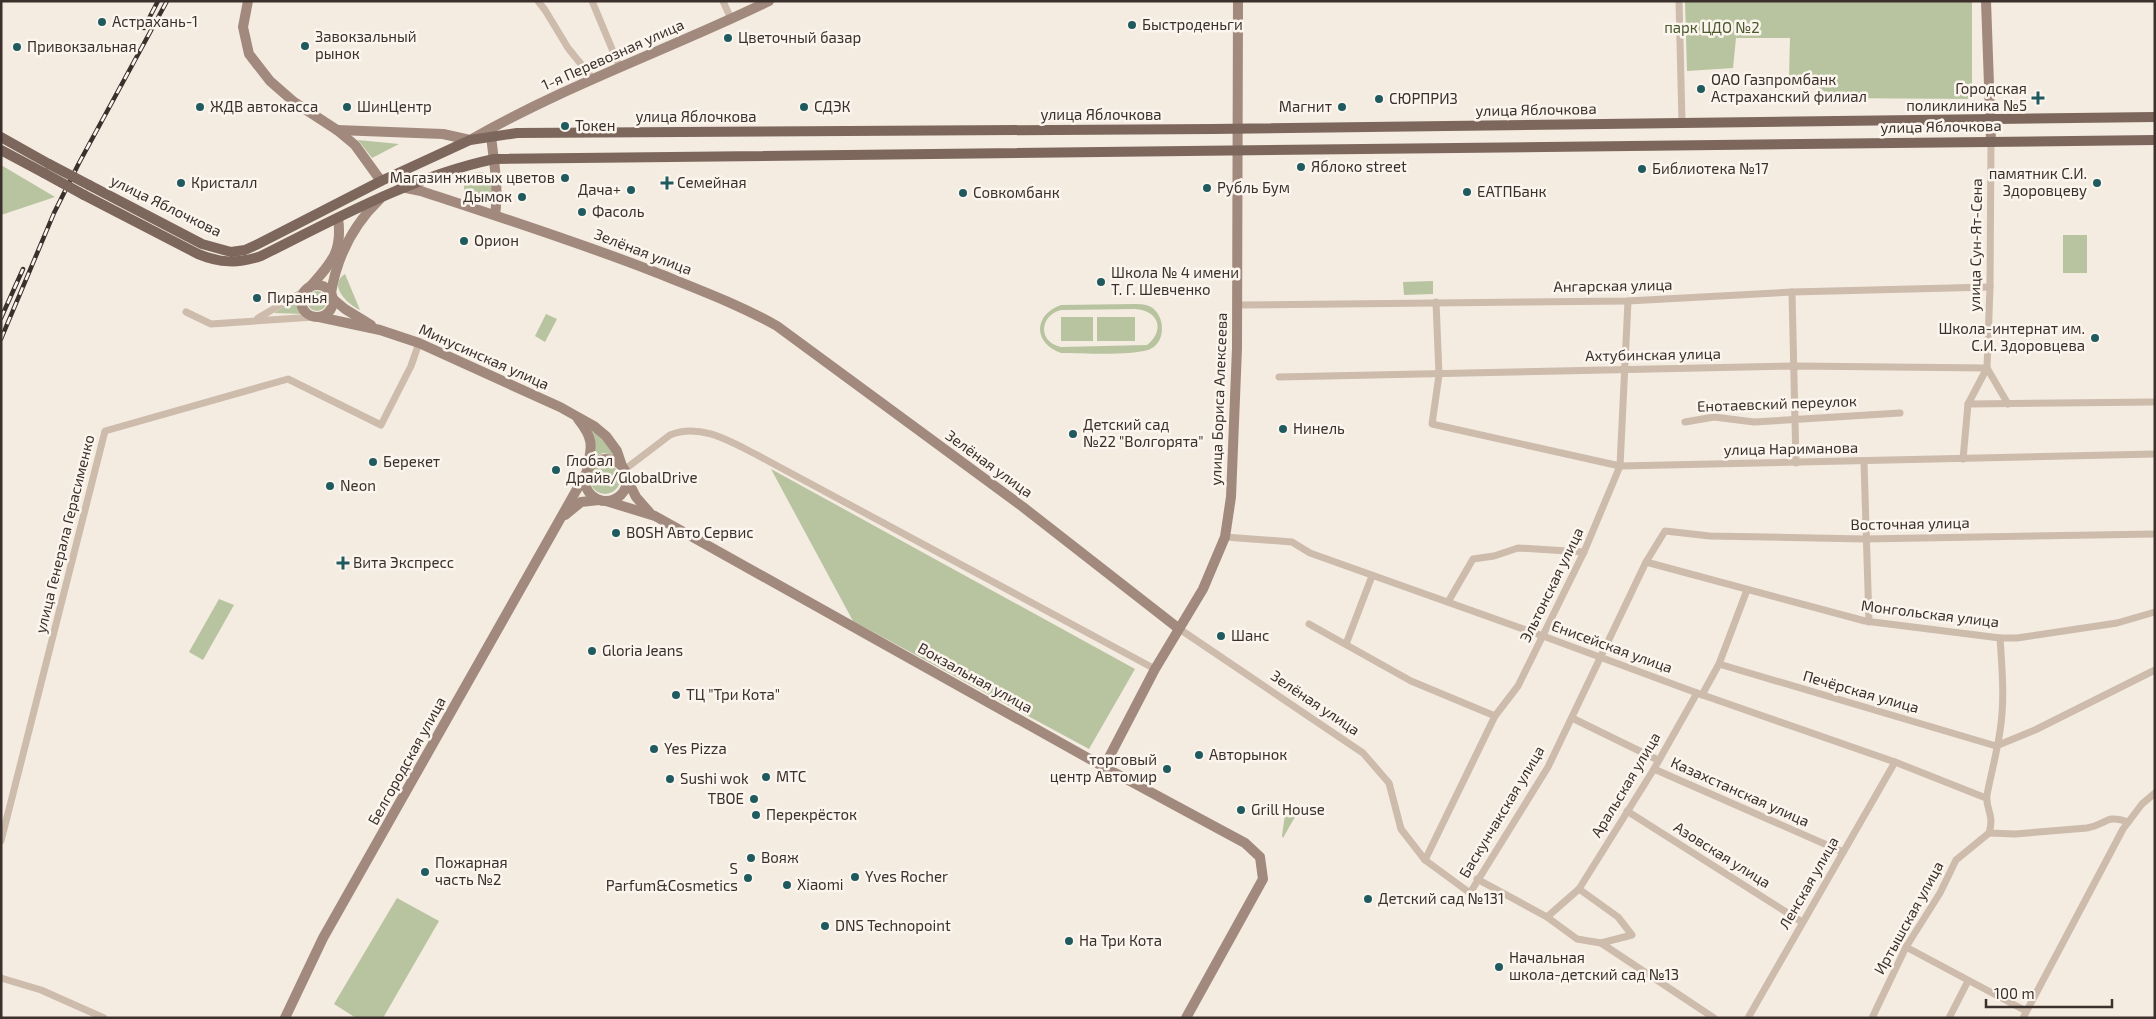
<svg xmlns="http://www.w3.org/2000/svg" width="2156" height="1019" font-family="'Exo 2',sans-serif">
	<rect width="100%" height="100%" fill="#f4ebe1"/>
	<g fill="#b8c4a0" fill-rule="evenodd">
		<path d="M1685,1H1972V99L1830,98C1820,83 1806,83 1789,79L1790,38H1736L1733,68L1687,71Z"/>
		<polygon points="358,140 399,144 372,158"/>
		<polygon points="1,165 55,197 1,215"/>
		<circle cx="479" cy="187" r="15"/>
		<rect x="2063" y="235" width="24" height="38"/>
		<path d="M345,274L360,310C348,305 327,285 345,274Z"/>
		<polygon points="1433,281 1433,294 1404,295 1403,282"/>
		<circle cx="317" cy="301" r="10"/>
		<polygon points="298,298 300,309 304,314 274,313"/>
		<path d="M1135,304C1138,304 1143,304 1146,305C1166,310 1168,344 1148,350C1127,356 1084,353 1061,353C1033,343 1033,315 1061,305ZM1135,309C1158,310 1166,330 1147,345L1061,347C1038,342 1039,316 1061,310Z"/>
		<polygon points="546,314 557,319 545,342 535,336"/>
		<rect x="1061" y="317" width="32" height="24"/>
		<rect x="1097" y="317" width="38" height="24"/>
		<polygon points="589,425 597,431 614,455 603,453 593,457"/>
		<circle cx="605" cy="479" r="15"/>
		<polygon points="771,469 1135,669 1089,749 853,621"/>
		<polygon points="219,599 234,605 203,660 189,652"/>
		<polygon points="1286,807 1296,811 1296,815 1283,838 1282,836"/>
		<polygon points="397,898 439,921 383,1018 356,1018 334,1004"/>
	</g>
	<g fill="none" stroke-linecap="round" stroke-linejoin="round">
		<g stroke="#cdbbac" stroke-width="7">
			<polyline points="538,1 545,10 568,48 593,79"/>
			<polyline points="592,1 620,68"/>
			<polyline points="723,1 731,19"/>
			<polyline points="1679,1 1682,123"/>
			<polyline points="1792,292 1796,463"/>
			<polyline points="1436,302 1439,375 1432,424 1620,466 2155,454"/>
			<polyline points="1237,305 1628,301 1792,292 1990,287"/>
			<polyline points="186,312 211,324 314,317"/>
			<polyline points="258,318 306,290"/>
			<polyline points="1279,377 1795,366 1987,368 2008,404"/>
			<polyline points="1968,404 2155,402"/>
			<polyline points="1685,422 1714,417 1754,422 1900,413"/>
			<polyline points="1963,459 1968,404 1987,368 1990,287 1991,141"/>
			<polyline points="1864,462 1869,622"/>
			<path d="M624,470L670,435C701,422 733,443 759,456L1155,669"/>
			<polyline points="1225,537 1292,542 1310,553 1543,636 1697,693 1895,762 1986,798"/>
			<polyline points="1646,562 1865,621 2000,638 2017,638 2117,623 2155,612"/>
			<polyline points="1448,602 1473,559 1494,556 1518,548 1584,552"/>
			<polyline points="1309,624 1411,681 1495,716"/>
			<polyline points="1178,628 1363,753 1389,783 1401,829 1425,860 1470,893 1548,767 1646,562 1665,531 1710,536 1865,539 2155,534"/>
			<polyline points="1346,644 1372,576"/>
			<polyline points="1719,664 1996,746 2035,730 2155,670"/>
			<polyline points="1702,695 1719,664 1747,590"/>
			<polyline points="1572,718 1658,760"/>
			<polyline points="1654,769 1843,852"/>
			<polyline points="1627,811 1802,922"/>
			<path d="M1989,833L2015,834L2087,828C2108,824 2105,814 2128,822"/>
			<polyline points="1,841 105,431 288,379 381,425 411,366 419,343"/>
			<polyline points="1425,860 1495,716 1518,686 1584,552 1620,466 1628,301"/>
			<polyline points="1477,879 1547,917 1579,889 1618,917 1632,935 1601,943 1714,1018"/>
			<polyline points="1579,889 1654,769 1697,693"/>
			<polyline points="1547,917 1577,939 1601,943"/>
			<polyline points="1906,947 2026,1011"/>
			<polyline points="1,978 41,990 104,1018"/>
			<polyline points="1748,1018 1895,762"/>
			<path d="M1872,1018L1906,947L1940,893L1956,860L1989,833C1995,815 1985,808 1987,795C1991,774 1997,752 2000,731C2005,700 2002,668 2000,638"/>
			<polyline points="1949,1018 1968,981"/>
			<polyline points="2023,1018 2123,829 2142,804 2155,793"/>
		</g>
		<g stroke="#a18a7d" stroke-width="10">
			<polyline points="248,1 243,27 249,54 270,81 294,102 337,130 355,145 381,181"/>
			<polyline points="1986,1 1991,141"/>
			<path d="M337,130L443,134L470,140C566,85 670,49 769,1"/>
			<path d="M491,136C494,163 499,188 495,215"/>
			<path d="M401,187L421,191C500,217 578,242 655,272C697,289 738,304 777,326L1023,507L1178,628"/>
			<circle cx="317" cy="301" r="16"/>
			<path d="M309,288C331,263 343,252 338,218"/>
			<path d="M331,293C337,257 354,224 380,199"/>
			<polyline points="333,299 345,309 371,325"/>
			<polyline points="319,317 380,330 419,343 560,407 594,426 606,436 617,451 622,466"/>
			<path d="M578,419C593,438 593,445 587,468"/>
			<circle cx="606" cy="480" r="21"/>
			<polyline points="627,479 636,497 650,513"/>
			<polyline points="606,501 655,516 1104,767 1245,843 1260,857 1263,879 1186,1018"/>
			<polyline points="565,515 581,502 599,500"/>
			<polyline points="1104,767 1155,669 1203,589 1225,537 1231,497 1237,348 1238,1"/>
			<polyline points="285,1018 323,938 585,475"/>
		</g>
		<g stroke="#7d675c" stroke-width="10">
			<polyline points="1,137 49,164"/>
			<polyline points="1,150 44,173"/>
			<polyline points="89,185 202,244 231,252 245,250 256,245 381,181 470,140 517,133 1212,129 2155,117"/>
			<path d="M84,195L198,254C220,263 238,264 261,256C337,218 411,177 494,159L2155,140"/>
		</g>
		<defs>
			<g id="rail">
				<polyline points="144,28 158,1"/>
				<polyline points="1,318 23,269"/>
				<polyline points="1,339 54,213 79,163 167,1"/>
			</g>
		</defs>
		<use href="#rail" stroke="#3b302b" stroke-width="4.5"/>
		<use href="#rail" stroke="#fbf5ee" stroke-width="2.5" stroke-dasharray="8" stroke-linecap="butt"/>
		<g stroke="#7d675c" stroke-width="10">
			<polyline points="49,164 89,185"/>
			<polyline points="44,173 84,195"/>
		</g>
	</g>
	<g fill="#1f5a5e" stroke="#fbf5ee" stroke-width="2">
		<circle cx="102" cy="22" r="5"/>
		<circle cx="1132" cy="25" r="5"/>
		<circle cx="728" cy="38" r="5"/>
		<circle cx="305" cy="46" r="5"/>
		<circle cx="17" cy="47" r="5"/>
		<circle cx="1701" cy="89" r="5"/>
		<path d="M2035.5 90.5h5v5h5v5h-5v5h-5v-5h-5v-5h5z"/>
		<circle cx="1379" cy="99" r="5"/>
		<circle cx="200" cy="107" r="5"/>
		<circle cx="347" cy="107" r="5"/>
		<circle cx="804" cy="107" r="5"/>
		<circle cx="1342" cy="107" r="5"/>
		<circle cx="565" cy="126" r="5"/>
		<circle cx="1301" cy="167" r="5"/>
		<circle cx="1642" cy="169" r="5"/>
		<circle cx="565" cy="178" r="5"/>
		<circle cx="181" cy="183" r="5"/>
		<path d="M664.5 175.5h5v5h5v5h-5v5h-5v-5h-5v-5h5z"/>
		<circle cx="2097" cy="183" r="5"/>
		<circle cx="1207" cy="188" r="5"/>
		<circle cx="631" cy="190" r="5"/>
		<circle cx="1467" cy="192" r="5"/>
		<circle cx="963" cy="193" r="5"/>
		<circle cx="522" cy="197" r="5"/>
		<circle cx="582" cy="212" r="5"/>
		<circle cx="464" cy="241" r="5"/>
		<circle cx="1101" cy="282" r="5"/>
		<circle cx="257" cy="298" r="5"/>
		<circle cx="2095" cy="338" r="5"/>
		<circle cx="1283" cy="429" r="5"/>
		<circle cx="1073" cy="434" r="5"/>
		<circle cx="373" cy="462" r="5"/>
		<circle cx="556" cy="470" r="5"/>
		<circle cx="330" cy="486" r="5"/>
		<circle cx="616" cy="533" r="5"/>
		<path d="M340.5 555.5h5v5h5v5h-5v5h-5v-5h-5v-5h5z"/>
		<circle cx="1221" cy="636" r="5"/>
		<circle cx="592" cy="651" r="5"/>
		<circle cx="676" cy="695" r="5"/>
		<circle cx="654" cy="749" r="5"/>
		<circle cx="1199" cy="755" r="5"/>
		<circle cx="1167" cy="769" r="5"/>
		<circle cx="766" cy="777" r="5"/>
		<circle cx="670" cy="779" r="5"/>
		<circle cx="754" cy="799" r="5"/>
		<circle cx="1241" cy="810" r="5"/>
		<circle cx="756" cy="815" r="5"/>
		<circle cx="751" cy="858" r="5"/>
		<circle cx="425" cy="872" r="5"/>
		<circle cx="855" cy="877" r="5"/>
		<circle cx="748" cy="878" r="5"/>
		<circle cx="787" cy="885" r="5"/>
		<circle cx="1368" cy="899" r="5"/>
		<circle cx="825" cy="926" r="5"/>
		<circle cx="1069" cy="941" r="5"/>
		<circle cx="1499" cy="967" r="5"/>
	</g>
	<g text-anchor="middle" stroke-width="5" stroke-linejoin="round" paint-order="stroke">
		<g font-size="15" fill="#3b302b" stroke="#fbf5ee" text-anchor="start">
			<text x="112" y="27">Астрахань-1</text>
			<text x="1142" y="30">Быстроденьги</text>
			<text x="315" y="42">Завокзальный<tspan x="315" dy="17">рынок</tspan></text>
			<text x="738" y="43">Цветочный базар</text>
			<text x="27" y="52">Привокзальная</text>
			<text x="1711" y="85">ОАО Газпромбанк<tspan x="1711" dy="17">Астраханский филиал</tspan></text>
			<text x="2027" y="94" text-anchor="end">Городская<tspan x="2027" dy="17">поликлиника №5</tspan></text>
			<text x="1389" y="104">СЮРПРИЗ</text>
			<text x="210" y="112">ЖДВ автокасса</text>
			<text x="357" y="112">ШинЦентр</text>
			<text x="814" y="112">СДЭК</text>
			<text x="1332" y="112" text-anchor="end">Магнит</text>
			<text x="575" y="131">Токен</text>
			<text x="1311" y="172">Яблоко street</text>
			<text x="1652" y="174">Библиотека №17</text>
			<text x="2087" y="179" text-anchor="end">памятник С.И.<tspan x="2087" dy="17">Здоровцеву</tspan></text>
			<text x="555" y="183" text-anchor="end">Магазин живых цветов</text>
			<text x="191" y="188">Кристалл</text>
			<text x="677" y="188">Семейная</text>
			<text x="1217" y="193">Рубль Бум</text>
			<text x="621" y="195" text-anchor="end">Дача+</text>
			<text x="1477" y="197">ЕАТПБанк</text>
			<text x="973" y="198">Совкомбанк</text>
			<text x="512" y="202" text-anchor="end">Дымок</text>
			<text x="592" y="217">Фасоль</text>
			<text x="474" y="246">Орион</text>
			<text x="1111" y="278">Школа № 4 имени<tspan x="1111" dy="17">Т. Г. Шевченко</tspan></text>
			<text x="267" y="303">Пиранья</text>
			<text x="2085" y="334" text-anchor="end">Школа-интернат им.<tspan x="2085" dy="17">С.И. Здоровцева</tspan></text>
			<text x="1083" y="430">Детский сад<tspan x="1083" dy="17">№22 "Волгорята"</tspan></text>
			<text x="1293" y="434">Нинель</text>
			<text x="566" y="466">Глобал<tspan x="566" dy="17">Драйв/GlobalDrive</tspan></text>
			<text x="383" y="467">Берекет</text>
			<text x="340" y="491">Neon</text>
			<text x="626" y="538">BOSH Авто Сервис</text>
			<text x="353" y="568">Вита Экспресс</text>
			<text x="1231" y="641">Шанс</text>
			<text x="602" y="656">Gloria Jeans</text>
			<text x="686" y="700">ТЦ "Три Кота"</text>
			<text x="664" y="754">Yes Pizza</text>
			<text x="1209" y="760">Авторынок</text>
			<text x="1157" y="765" text-anchor="end">торговый<tspan x="1157" dy="17">центр Автомир</tspan></text>
			<text x="776" y="782">МТС</text>
			<text x="680" y="784">Sushi wok</text>
			<text x="744" y="804" text-anchor="end">ТВОЕ</text>
			<text x="1251" y="815">Grill House</text>
			<text x="766" y="820">Перекрёсток</text>
			<text x="761" y="863">Вояж</text>
			<text x="435" y="868">Пожарная<tspan x="435" dy="17">часть №2</tspan></text>
			<text x="738" y="874" text-anchor="end">S<tspan x="738" dy="17">Parfum&amp;Cosmetics</tspan></text>
			<text x="865" y="882">Yves Rocher</text>
			<text x="797" y="890">Xiaomi</text>
			<text x="1378" y="904">Детский сад №131</text>
			<text x="835" y="931">DNS Technopoint</text>
			<text x="1079" y="946">На Три Кота</text>
			<text x="1509" y="963">Начальная<tspan x="1509" dy="17">школа-детский сад №13</tspan></text>
		</g>
		<g font-size="15" fill="#4a5a2e" stroke="#fbf5ee">
			<text x="1712" y="33">парк ЦДО №2</text>
		</g>
		<g font-size="15" fill="#3b302b" stroke="#fbf5ee">
			<text transform="translate(613 55) rotate(-24)" y="5">1-я Перевозная улица</text>
			<text transform="translate(1536 110) rotate(-1)" y="5">улица Яблочкова</text>
			<text x="1101" y="120">улица Яблочкова</text>
			<text x="696" y="122">улица Яблочкова</text>
			<text transform="translate(1941 127) rotate(-1)" y="5">улица Яблочкова</text>
			<text transform="translate(166 206) rotate(26)" y="5">улица Яблочкова</text>
			<text transform="translate(1976 245) rotate(-89)" y="5">улица Сун-Ят-Сена</text>
			<text transform="translate(643 252) rotate(21)" y="5">Зелёная улица</text>
			<text transform="translate(1613 286) rotate(-1)" y="5">Ангарская улица</text>
			<text transform="translate(1653 355) rotate(-1)" y="5">Ахтубинская улица</text>
			<text transform="translate(484 357) rotate(24)" y="5">Минусинская улица</text>
			<text transform="translate(1219 399) rotate(-88)" y="5">улица Бориса Алексеева</text>
			<text transform="translate(1777 404) rotate(-2)" y="5">Енотаевский переулок</text>
			<text transform="translate(1791 449) rotate(-1)" y="5">улица Нариманова</text>
			<text transform="translate(989 464) rotate(36)" y="5">Зелёная улица</text>
			<text transform="translate(1910 524) rotate(-1)" y="5">Восточная улица</text>
			<text transform="translate(65 534) rotate(-76)" y="5">улица Генерала Герасименко</text>
			<text transform="translate(1552 585) rotate(-64)" y="5">Эльтонская улица</text>
			<text transform="translate(1930 614) rotate(7)" y="5">Монгольская улица</text>
			<text transform="translate(1612 647) rotate(20)" y="5">Енисейская улица</text>
			<text transform="translate(975 678) rotate(29)" y="5">Вокзальная улица</text>
			<text transform="translate(1861 692) rotate(16)" y="5">Печёрская улица</text>
			<text transform="translate(1315 703) rotate(34)" y="5">Зелёная улица</text>
			<text transform="translate(407 761) rotate(-61)" y="5">Белгородская улица</text>
			<text transform="translate(1626 785) rotate(-59)" y="5">Аральская улица</text>
			<text transform="translate(1740 792) rotate(24)" y="5">Казахстанская улица</text>
			<text transform="translate(1502 812) rotate(-59)" y="5">Баскунчакская улица</text>
			<text transform="translate(1722 855) rotate(32)" y="5">Азовская улица</text>
			<text transform="translate(1809 883) rotate(-60)" y="5">Ленская улица</text>
			<text transform="translate(1909 918) rotate(-61)" y="5">Иртышская улица</text>
		</g>
	</g>
	<rect width="2156" height="1019" fill="none" stroke="#3b302b" stroke-width="5"/>
	<path d="M1986 999v8h126v-8" fill="none" stroke="#3b302b" stroke-width="2.5"/>
	<text x="1994" y="999" font-size="15" fill="#3b302b" stroke="#fbf5ee" stroke-width="4" paint-order="stroke">100 m</text>
</svg>
